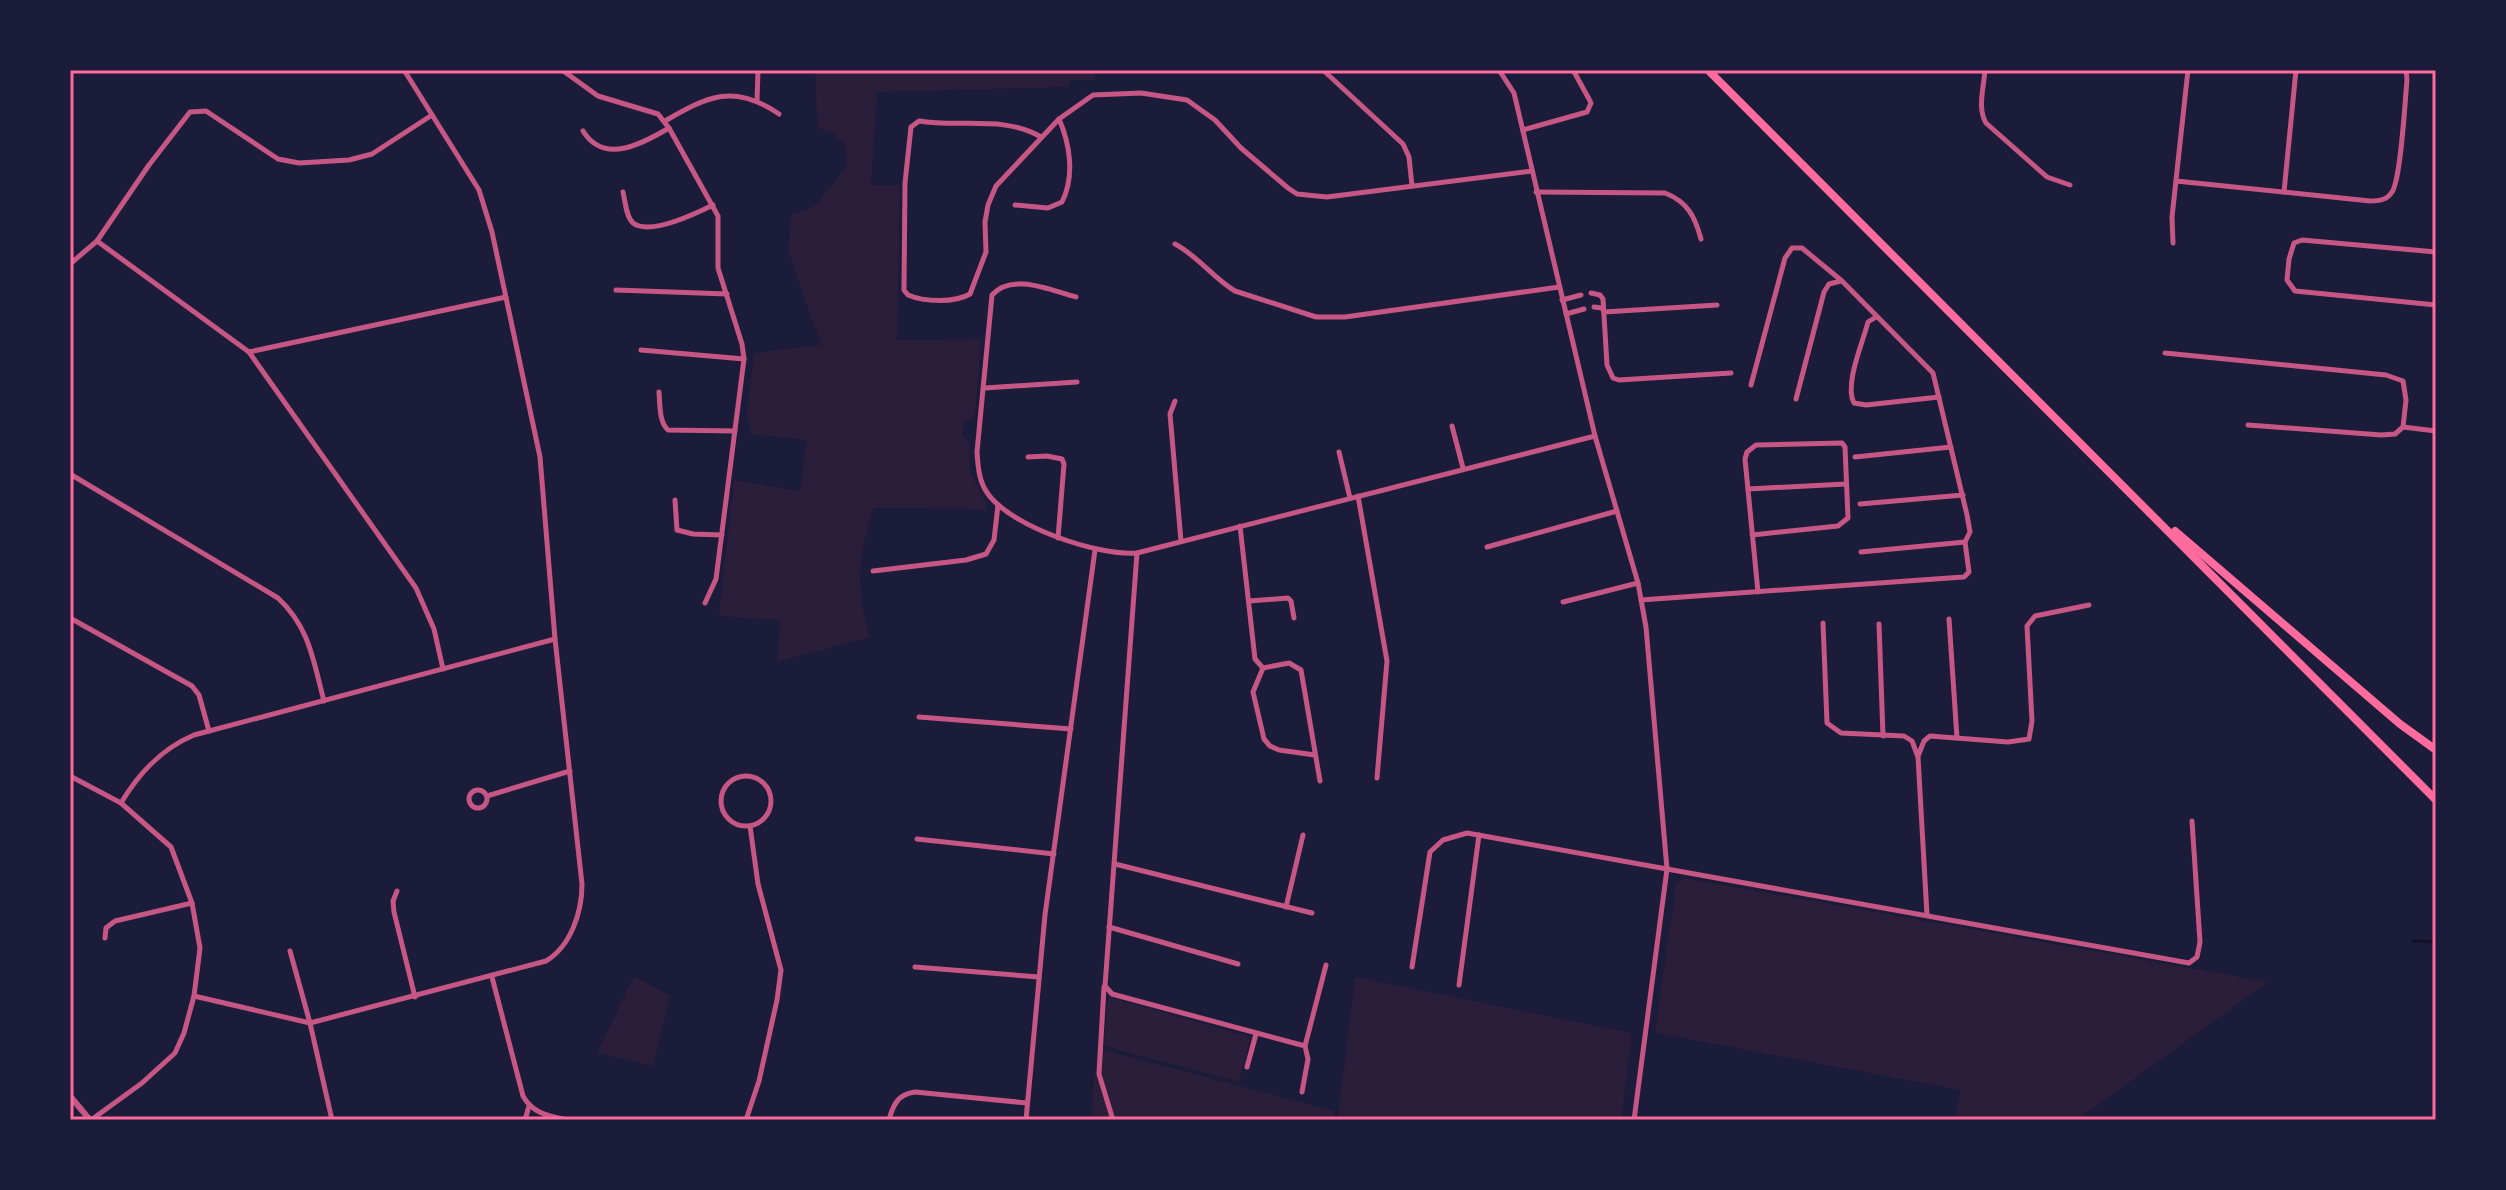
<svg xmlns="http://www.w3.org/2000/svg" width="2506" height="1190" font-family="'Alegreya Sans',sans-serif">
	<rect width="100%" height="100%" fill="#1b1b3a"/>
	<g fill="#2a1e3b">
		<path d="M815,70H1096L1095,80H1070L1068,87L877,92L871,185H900L897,340L981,339L975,416L963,424L962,435L969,444L970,471L987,505L986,511L981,509L874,508C858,553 855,591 870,637L777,662L781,620L719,616L734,480L800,491L807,440L751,434L747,414L754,353L821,345L789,252L791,215L815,206L847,166L846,146L834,134L818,128Z"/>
		<polygon points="1684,878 2268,982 2077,1120 1956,1120 1960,1090 1655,1033 1676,884"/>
		<polygon points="634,976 670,996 653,1066 597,1053"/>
		<polygon points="1355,977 1632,1033 1621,1120 1338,1120"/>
		<polygon points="1108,997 1248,1036 1250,1041 1239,1082 1104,1046"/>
		<polygon points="1097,1048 1334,1111 1333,1120 1091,1120"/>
	</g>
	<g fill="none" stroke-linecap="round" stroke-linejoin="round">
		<polyline stroke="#12122b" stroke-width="3" points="2414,941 2436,942"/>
		<g stroke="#c65784" stroke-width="5">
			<polyline points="562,70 598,96 658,114 669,128 718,216 718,268 742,344 744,359 716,579 705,603"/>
			<polyline points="1323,70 1403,144 1409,157 1412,186"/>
			<polyline points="1499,70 1514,93 1595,436 1638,583 1646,627 1667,869 1634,1120"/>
			<path d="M1985,70C1984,87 1977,108 1986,123L2047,177L2070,185"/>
			<polyline points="757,101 758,70"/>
			<path d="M665,121C708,96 734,83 779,114"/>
			<polyline points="1523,130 1587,112 1591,103 1589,99 1573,70"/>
			<path d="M583,131C604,165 642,144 669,128"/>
			<path d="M1041,137C1004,115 959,128 919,121L911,127L905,183L904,290L908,295C924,302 955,303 970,294L986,252L985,222L988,205L996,186L1059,119L1093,95L1141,93L1187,100L1215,120L1241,148L1288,188L1297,194L1327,197L1532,171"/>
			<path d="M2176,181L2370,201C2379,201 2387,200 2392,192C2401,179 2405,100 2407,80L2406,70"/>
			<path d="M623,192C625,200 626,217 633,223C650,236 697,213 713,205"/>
			<path d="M1536,192L1665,193C1688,202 1695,217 1701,239"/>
			<polyline points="2284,192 2296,70"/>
			<path d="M1015,205L1048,208L1062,202C1075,176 1070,144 1059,119"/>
			<polyline points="97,241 249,352 416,588 434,629 443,669"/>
			<polyline points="2173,243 2172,217 2188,70"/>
			<path d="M1175,244C1198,256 1213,278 1235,291L1316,317H1345L1559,287"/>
			<polyline points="2436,252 2302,240 2294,243 2289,259 2287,280 2295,291 2436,305"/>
			<polyline points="70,264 97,241 149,165 190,112 206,111 278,159 299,163 349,160 372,154 432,115"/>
			<polyline points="616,290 727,294"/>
			<polyline points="1591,293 1600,295 1603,299 1607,365 1613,378 1619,380 1731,373"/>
			<path d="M1076,297C1052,291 1012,272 992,295L977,452C978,467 979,482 988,494C1012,527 1098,556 1137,553L1595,436"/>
			<polyline points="1562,300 1581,295"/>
			<polyline points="1594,307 1602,308 1604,312 1717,305"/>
			<polyline points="1566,314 1584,309"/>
			<path d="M1876,317L1868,322C1863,342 1844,385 1854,403L1866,405L1939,397"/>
			<polyline points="641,350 744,359"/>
			<polyline points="249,352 506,297"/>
			<polyline points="2165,353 2386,375 2403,381 2406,400 2403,427 2395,434 2381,435 2248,425"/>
			<polyline points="985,388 1077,382"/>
			<path d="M659,392C660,404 659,422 668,430L735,431"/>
			<polyline points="1796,399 1824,292 1829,284 1841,281"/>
			<polyline points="1175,401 1170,414 1181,541"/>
			<polyline points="1452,426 1463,468"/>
			<polyline points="2403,427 2436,431"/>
			<polyline points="1339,452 1350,498"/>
			<polyline points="1028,457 1047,456 1062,459 1064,464 1058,538"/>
			<polyline points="1855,457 1951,447"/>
			<path d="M70,474L278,598C310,628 313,660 324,701"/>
			<polyline points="1748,489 1846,484"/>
			<polyline points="1358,496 1387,661 1377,778"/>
			<polyline points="675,500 677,530 693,534 722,535"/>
			<polyline points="1860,504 1963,495"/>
			<polyline points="1240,526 1255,659 1263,668 1289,663 1301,670 1320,781"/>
			<polyline points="1752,535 1838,526 1848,518 1845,447 1842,443 1756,445 1747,452 1745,459 1758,592"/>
			<polyline points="1487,547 1617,511"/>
			<polyline points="1861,552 1965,542"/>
			<polyline points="1137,553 1105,986 1112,994 1305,1046 1326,965"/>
			<polyline points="873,571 966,560 986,554 994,540 998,505"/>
			<polyline points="1641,600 1949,578 1964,577 1969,572 1965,542 1970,532 1967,515 1933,373 1842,281 1802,248 1792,248 1785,258 1751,385"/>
			<polyline points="1249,601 1288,598 1291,601 1294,618"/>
			<polyline points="1563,602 1638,583"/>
			<polyline points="70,618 192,686 199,695 209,731"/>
			<polyline points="1949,619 1957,738"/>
			<polyline points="1823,623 1827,723 1841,733 1904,736 1912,741 1918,757 1927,915"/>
			<polyline points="1879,624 1883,736"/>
			<polyline points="1263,668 1253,692 1264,739 1270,746 1279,750 1315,755"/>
			<polyline points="919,717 1071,729"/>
			<polyline points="1918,756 1924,741 1930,736 2008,742 2029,739 2032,721 2027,626 2035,616 2089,605"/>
			<polyline points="70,776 121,803 171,847 192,903 200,948 194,996 184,1033 175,1053 142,1083 91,1120"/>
			<circle cx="746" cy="801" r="25"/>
			<circle cx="478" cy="799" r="9"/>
			<polyline points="487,796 570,771"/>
			<path d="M121,803C139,773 161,749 194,735L555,639"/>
			<polyline points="917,839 1054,854"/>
			<polyline points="1115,864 1312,913"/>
			<polyline points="397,891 393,901 394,912 415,997"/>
			<polyline points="1286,907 1303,835"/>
			<polyline points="1109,927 1238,964"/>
			<polyline points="105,938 106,928 115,921 192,903"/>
			<polyline points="290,951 310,1023 332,1120"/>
			<polyline points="915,967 1039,977"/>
			<polyline points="1412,967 1430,852 1443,840 1467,833 2189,963 2197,957 2200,942 2192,821"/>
			<path d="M492,977L523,1096C533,1114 549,1116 568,1120"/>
			<polyline points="1459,985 1479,835"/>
			<polyline points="1104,987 1099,1074 1113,1120"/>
			<path d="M194,996L310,1023L546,961C571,946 582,912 582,884L555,639L540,457L492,232L479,190L404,70"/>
			<polyline points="1247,1067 1256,1034"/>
			<polyline points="1302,1092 1308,1059 1305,1046"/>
			<polyline points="525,1120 529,1106"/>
			<polyline points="746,1120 759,1081 777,1000 781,970 758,884 750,826"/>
			<path d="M889,1120C893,1105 898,1094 915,1092L1027,1103"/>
			<polyline points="1026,1120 1045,915 1095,550"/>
		</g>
		<polyline stroke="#c65784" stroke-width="6" points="70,1096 90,1120"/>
		<g stroke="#ff6b9d" stroke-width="8">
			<polyline points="1708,70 2436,800"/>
			<polyline points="2175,531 2400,724 2436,750"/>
		</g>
	</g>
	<rect width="2506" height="1190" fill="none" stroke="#1b1b3a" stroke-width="144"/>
	<rect x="72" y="72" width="2362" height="1046" fill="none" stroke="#ff6b9d" stroke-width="3"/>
</svg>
